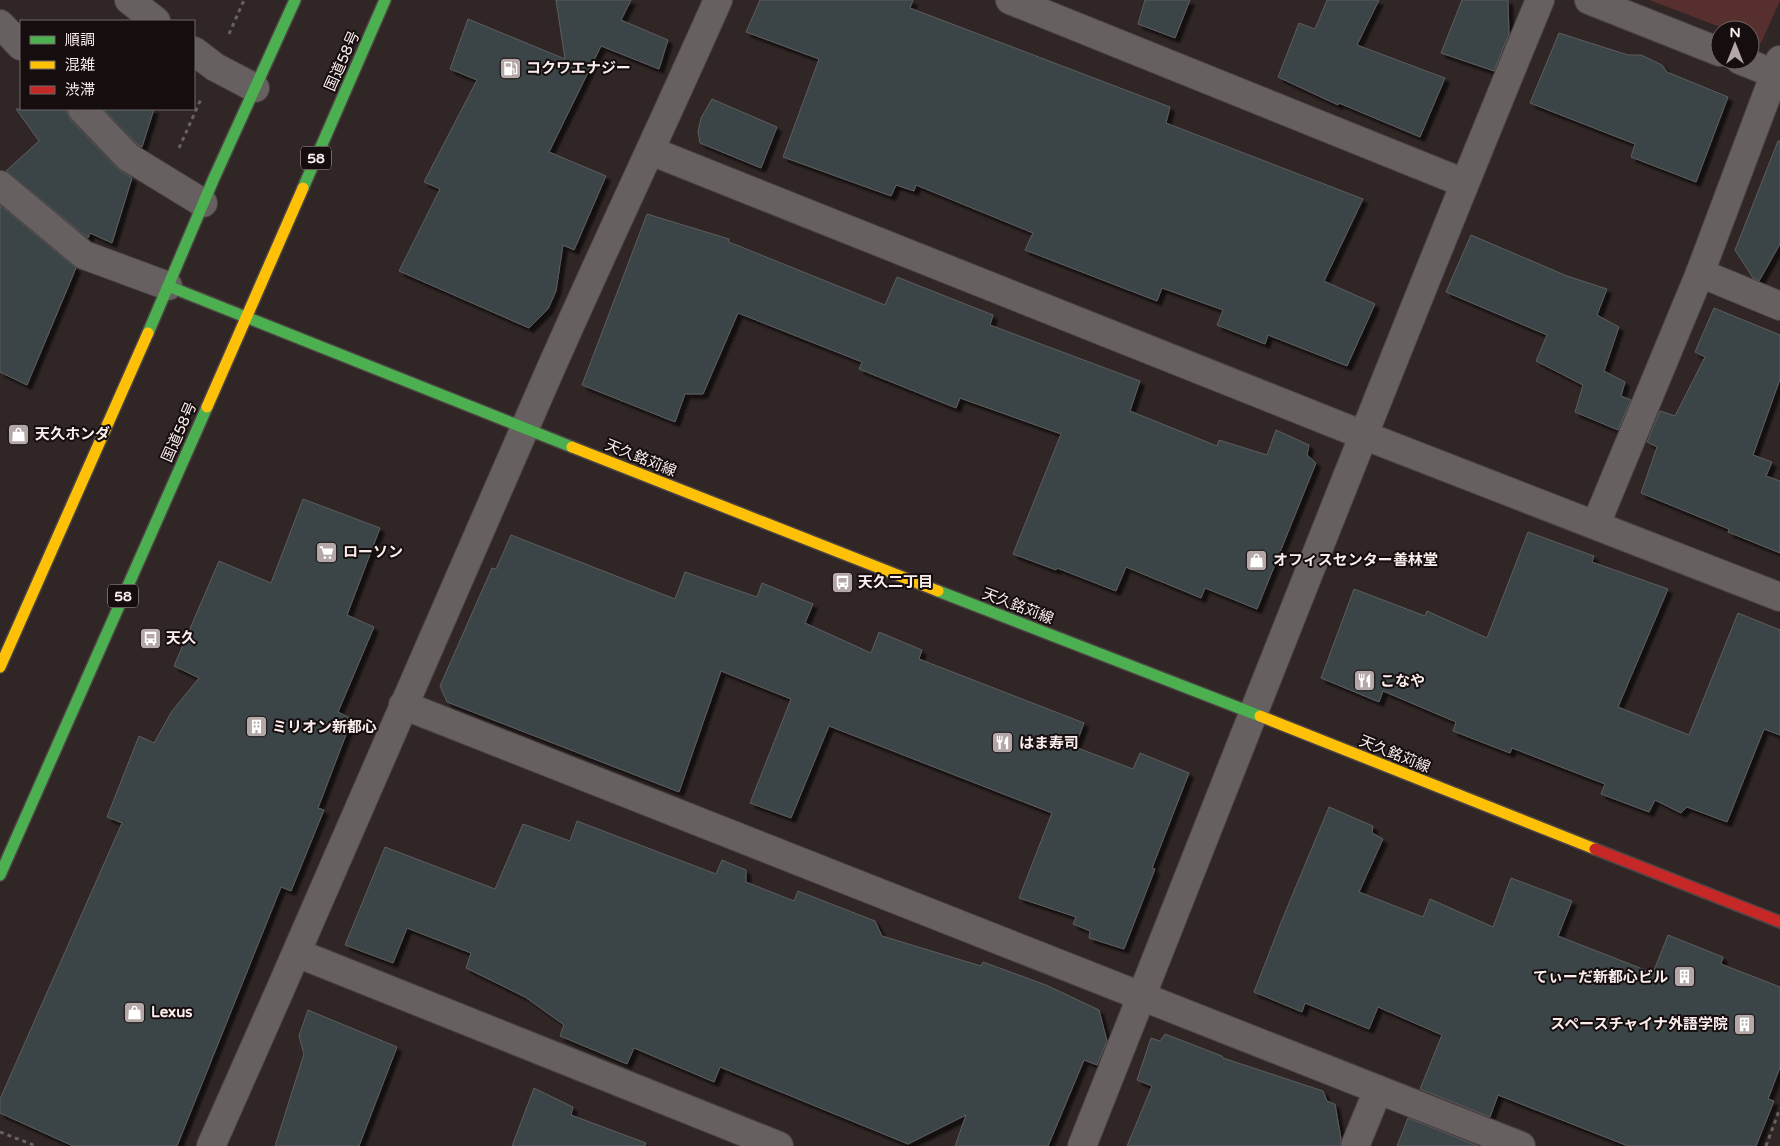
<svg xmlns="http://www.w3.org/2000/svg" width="1780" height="1146" font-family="'Varela Round','Noto Sans JP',sans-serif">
	<defs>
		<filter id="shadow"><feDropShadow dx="4.5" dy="4.5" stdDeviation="1" flood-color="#0009"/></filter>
	</defs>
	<rect width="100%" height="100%" fill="#302626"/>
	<polygon fill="#582f2f" points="1649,0 1780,0 1780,1 1761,43 1750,39 1750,30 1728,30"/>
	<g fill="#3b4447" stroke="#5e5d5e" filter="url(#shadow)">
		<polygon points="556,0 631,0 621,20 668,40 659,69 601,46 549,152 606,176 574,250 563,245 556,291 548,309 529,328 399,271 440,189 424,182 477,80 450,69 468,19 565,59"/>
		<polygon points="760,0 913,0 910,8 1170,107 1166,123 1363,199 1324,281 1375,304 1347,366 1268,335 1265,344 1217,325 1223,310 1162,288 1157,301 1025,250 1033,233 916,185 914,191 896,185 891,196 783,157 819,59 746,32"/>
		<polygon points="1145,0 1190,0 1175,38 1138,24"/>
		<polygon points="1327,0 1379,0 1357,45 1445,78 1420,137 1339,103 1338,105 1278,77 1299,23 1315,29"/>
		<polygon points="1462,0 1508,0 1509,34 1494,71 1441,53"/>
		<polygon points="1559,33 1628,55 1641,55 1662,65 1667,72 1728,97 1696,182 1631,157 1635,144 1530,103"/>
		<polygon points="712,99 777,127 761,168 700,143 698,132 701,118"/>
		<polygon points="16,109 67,109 67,113 71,120 117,168 132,178 112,243 90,233 88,238 6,171 39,141"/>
		<polygon points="103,109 154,109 142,147 138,145"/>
		<polygon points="1778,141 1780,141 1780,244 1759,281 1753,278 1735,250"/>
		<polygon points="0,205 76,268 27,385 0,372"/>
		<polygon points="647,214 729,239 729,242 885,305 897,277 993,315 990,325 1140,381 1130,411 1217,446 1219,440 1267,455 1276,430 1309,445 1307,455 1316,463 1257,609 1205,588 1201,598 1126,567 1116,591 1057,568 1056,570 1013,554 1061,434 960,398 956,408 859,369 862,362 738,313 703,394 685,394 675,422 582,385"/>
		<polygon points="1471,235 1567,276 1607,289 1597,315 1619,327 1604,371 1625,382 1621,396 1631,400 1618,430 1575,412 1583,385 1536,361 1547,335 1446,292"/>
		<polygon points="1714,308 1780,335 1780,379 1753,455 1772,462 1766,476 1780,481 1780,553 1728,532 1729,529 1641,493 1657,447 1647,442 1660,411 1675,416 1705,357 1695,352"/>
		<polygon points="303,499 380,528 347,615 374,627 338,712 352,719 318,808 324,810 291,891 281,887 177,1146 73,1146 0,1113 0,1099 122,823 107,817 139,736 154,743 172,711 199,678 174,666 219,561 271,583"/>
		<polygon points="1528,532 1594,556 1592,562 1668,589 1618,707 1689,735 1738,613 1780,630 1780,735 1764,729 1727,822 1687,807 1681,813 1655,800 1649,812 1601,794 1605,784 1512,748 1510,753 1453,731 1456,722 1383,691 1379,702 1321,678 1354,589 1425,616 1427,611 1487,638"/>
		<polygon points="511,535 675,599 685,572 757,597 762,583 813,604 805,623 871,653 879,632 922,650 919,659 1084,723 1075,747 1133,769 1140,753 1189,773 1152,868 1155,869 1124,949 1089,938 1090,931 1073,924 1076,917 1019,898 1052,813 829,726 791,818 750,803 791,699 721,671 679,792 447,702 440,686 492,568 496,569"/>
		<polygon points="1329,807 1373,826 1372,833 1383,839 1359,892 1423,917 1430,899 1493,927 1511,878 1572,901 1558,936 1653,973 1668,935 1723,957 1721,964 1780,987 1780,1067 1768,1099 1774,1101 1756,1146 1628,1146 1498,1095 1490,1117 1420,1089 1442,1035 1378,1007 1369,1029 1305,1003 1302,1012 1254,992 1282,920"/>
		<polygon points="577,821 716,874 722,860 746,870 746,882 794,901 798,891 875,921 882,936 981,966 983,962 1046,985 1099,1010 1107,1041 1097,1065 1084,1060 1048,1146 955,1146 966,1115 908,1144 720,1067 714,1082 634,1048 627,1064 560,1036 564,1025 525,997 466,968 471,953 407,928 393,963 345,945 385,847 495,889 523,824 570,841"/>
		<polygon points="308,1010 397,1047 359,1146 275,1146 304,1054 299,1036"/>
		<polygon points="1165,1034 1222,1056 1223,1058 1323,1091 1327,1101 1335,1104 1341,1139 1340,1146 1127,1146 1152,1086 1137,1080 1151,1038 1160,1041"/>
		<polygon points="534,1088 573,1107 571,1115 646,1143 645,1146 512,1146"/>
		<polygon points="1408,1118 1478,1146 1397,1146"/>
	</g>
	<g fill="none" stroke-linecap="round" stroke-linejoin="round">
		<defs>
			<g id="street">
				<polyline points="129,0 156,21"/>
				<polyline points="1010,0 1464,183"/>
				<polyline points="1589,0 1720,52"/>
				<polyline points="0,24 21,46"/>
				<polyline points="194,51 215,67 255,88"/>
				<polyline points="1740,60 1780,76"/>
				<polyline points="82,109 128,157 203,203"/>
				<polyline points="651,151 1363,435 1780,597"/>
				<polyline points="0,185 84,255 168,286"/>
				<polyline points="1700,273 1780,306"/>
				<polyline points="1596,524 1700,273 1780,60"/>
				<polyline points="403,705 1521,1146"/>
				<polyline points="297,953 779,1146"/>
				<path d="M211,1146C324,893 432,638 544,384C600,256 661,129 718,0"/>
				<path d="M1082,1146C1234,764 1383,380 1540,0"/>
				<polyline points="1355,1146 1378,1090"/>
			</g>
			<g id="fast">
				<polyline points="303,188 385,0"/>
				<polyline points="168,286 572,447"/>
				<polyline points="148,333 214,178 295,0"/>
				<polyline points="938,591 1260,716"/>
				<polyline points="0,875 207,407"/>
			</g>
			<g id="slow">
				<polyline points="207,407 303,188"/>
				<polyline points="572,447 938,591"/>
				<polyline points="0,667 148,333"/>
				<polyline points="1260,716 1595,849"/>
			</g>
			<polyline id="jam" points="1595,849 1780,922"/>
		</defs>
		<use href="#street" stroke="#4d4444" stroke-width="30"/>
		<use href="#fast" stroke="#4d4444" stroke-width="14"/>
		<use href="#slow" stroke="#4d4444" stroke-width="14"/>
		<use href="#jam" stroke="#4d4444" stroke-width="14"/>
		<g stroke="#686161" stroke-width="3" stroke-dasharray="4 4" stroke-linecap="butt">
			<polyline points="229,34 244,0"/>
			<polyline points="179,148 201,99"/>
			<polyline points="0,1132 36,1146"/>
			<polyline points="1766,1146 1780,1108"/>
		</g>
		<use href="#street" stroke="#676060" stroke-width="28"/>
		<use href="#fast" stroke="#4caf50" stroke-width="11"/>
		<use href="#slow" stroke="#ffc107" stroke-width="11"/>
		<use href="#jam" stroke="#c62828" stroke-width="11"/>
	</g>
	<defs>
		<symbol id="fuel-square" viewBox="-11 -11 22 22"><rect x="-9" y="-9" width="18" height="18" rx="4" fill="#b3a8a7" stroke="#160e0e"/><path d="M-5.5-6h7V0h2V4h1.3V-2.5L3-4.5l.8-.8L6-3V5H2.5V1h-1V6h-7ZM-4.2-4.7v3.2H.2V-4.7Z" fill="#fff"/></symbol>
		<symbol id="shop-square" viewBox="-11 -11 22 22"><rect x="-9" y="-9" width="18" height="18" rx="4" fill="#b3a8a7" stroke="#160e0e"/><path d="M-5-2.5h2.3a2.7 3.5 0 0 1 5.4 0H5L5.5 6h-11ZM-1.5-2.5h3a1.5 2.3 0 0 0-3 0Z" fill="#fff"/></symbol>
		<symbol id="supermarket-square" viewBox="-11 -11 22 22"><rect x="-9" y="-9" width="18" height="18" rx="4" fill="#b3a8a7" stroke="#160e0e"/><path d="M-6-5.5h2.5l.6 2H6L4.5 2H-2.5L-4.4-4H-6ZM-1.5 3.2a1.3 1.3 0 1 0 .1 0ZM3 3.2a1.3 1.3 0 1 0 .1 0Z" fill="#fff"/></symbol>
		<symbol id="bus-square" viewBox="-11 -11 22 22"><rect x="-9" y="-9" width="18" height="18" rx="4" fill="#b3a8a7" stroke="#160e0e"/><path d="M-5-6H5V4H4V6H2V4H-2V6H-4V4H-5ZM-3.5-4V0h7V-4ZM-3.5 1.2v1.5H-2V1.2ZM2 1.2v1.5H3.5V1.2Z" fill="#fff"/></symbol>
		<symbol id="restaurant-square" viewBox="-11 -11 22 22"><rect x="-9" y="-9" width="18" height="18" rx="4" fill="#b3a8a7" stroke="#160e0e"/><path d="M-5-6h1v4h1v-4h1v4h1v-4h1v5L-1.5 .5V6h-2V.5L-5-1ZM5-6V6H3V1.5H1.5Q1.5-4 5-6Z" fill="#fff"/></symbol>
		<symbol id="building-square" viewBox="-11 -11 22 22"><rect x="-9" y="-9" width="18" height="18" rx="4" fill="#b3a8a7" stroke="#160e0e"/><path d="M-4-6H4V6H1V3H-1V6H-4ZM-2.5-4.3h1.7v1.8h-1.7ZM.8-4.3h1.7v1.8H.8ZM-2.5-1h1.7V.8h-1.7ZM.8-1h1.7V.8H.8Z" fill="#fff"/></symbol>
	</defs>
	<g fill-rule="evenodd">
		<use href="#fuel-square" x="498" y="56" width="25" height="25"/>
		<use href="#shop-square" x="6" y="422" width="25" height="25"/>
		<use href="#supermarket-square" x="314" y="540" width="25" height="25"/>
		<use href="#shop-square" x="1244" y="548" width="25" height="25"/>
		<use href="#bus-square" x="830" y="570" width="25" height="25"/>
		<use href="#bus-square" x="138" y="626" width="25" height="25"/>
		<use href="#restaurant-square" x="1352" y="668" width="25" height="25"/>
		<use href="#building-square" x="244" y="714" width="25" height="25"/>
		<use href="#restaurant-square" x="990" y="730" width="25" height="25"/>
		<use href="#building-square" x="1672" y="964" width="25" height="25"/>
		<use href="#shop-square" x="122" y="1000" width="25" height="25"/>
		<use href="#building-square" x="1732" y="1012" width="25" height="25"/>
	</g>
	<g text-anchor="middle" stroke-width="4" stroke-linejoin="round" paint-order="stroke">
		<g fill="#160e0e" stroke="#b6abaa" stroke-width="1">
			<rect x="301" y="146.5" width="30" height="23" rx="4"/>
			<rect x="108" y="584.5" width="30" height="23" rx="4"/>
		</g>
		<g font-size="14" font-weight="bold" fill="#faeeed">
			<text x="316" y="163">58</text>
			<text x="123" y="601">58</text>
		</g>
		<g font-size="15" fill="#faeeed" stroke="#160e0e">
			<text transform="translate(342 61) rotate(-66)" y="5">国道58号</text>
			<text transform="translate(179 432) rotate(-66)" y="5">国道58号</text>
			<text transform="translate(641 458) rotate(22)" y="5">天久銘苅線</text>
			<text transform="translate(1018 606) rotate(21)" y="5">天久銘苅線</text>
			<text transform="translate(1395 754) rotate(22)" y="5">天久銘苅線</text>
		</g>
		<g font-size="15" font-weight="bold" fill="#faeeed" stroke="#160e0e" text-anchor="start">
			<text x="526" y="73">コクワエナジー</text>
			<text x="35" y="439">天久ホンダ</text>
			<text x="343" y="557">ローソン</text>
			<text x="1273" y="565">オフィスセンター善林堂</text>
			<text x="858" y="587">天久二丁目</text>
			<text x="166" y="643">天久</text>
			<text x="1380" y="686">こなや</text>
			<text x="272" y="732">ミリオン新都心</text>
			<text x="1019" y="748">はま寿司</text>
			<text x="1668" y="982" text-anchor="end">てぃーだ新都心ビル</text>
			<text x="151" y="1017">Lexus</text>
			<text x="1728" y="1029" text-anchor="end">スペースチャイナ外語学院</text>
		</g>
	</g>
	<rect x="20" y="20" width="175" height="90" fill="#160e0e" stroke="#716867"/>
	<rect x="30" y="36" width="25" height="8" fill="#4caf50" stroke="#716867"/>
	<text x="65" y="45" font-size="15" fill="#faeeed">順調</text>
	<rect x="30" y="61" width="25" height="8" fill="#ffc107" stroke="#716867"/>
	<text x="65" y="70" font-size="15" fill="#faeeed">混雑</text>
	<rect x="30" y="86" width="25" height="8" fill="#c62828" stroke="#716867"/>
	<text x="65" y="95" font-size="15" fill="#faeeed">渋滞</text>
	<g transform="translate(1735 45)"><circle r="24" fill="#160e0e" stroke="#716867"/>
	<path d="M0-4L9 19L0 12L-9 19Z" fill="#b3a8a7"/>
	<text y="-8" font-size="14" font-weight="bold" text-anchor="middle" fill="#faeeed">N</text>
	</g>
</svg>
